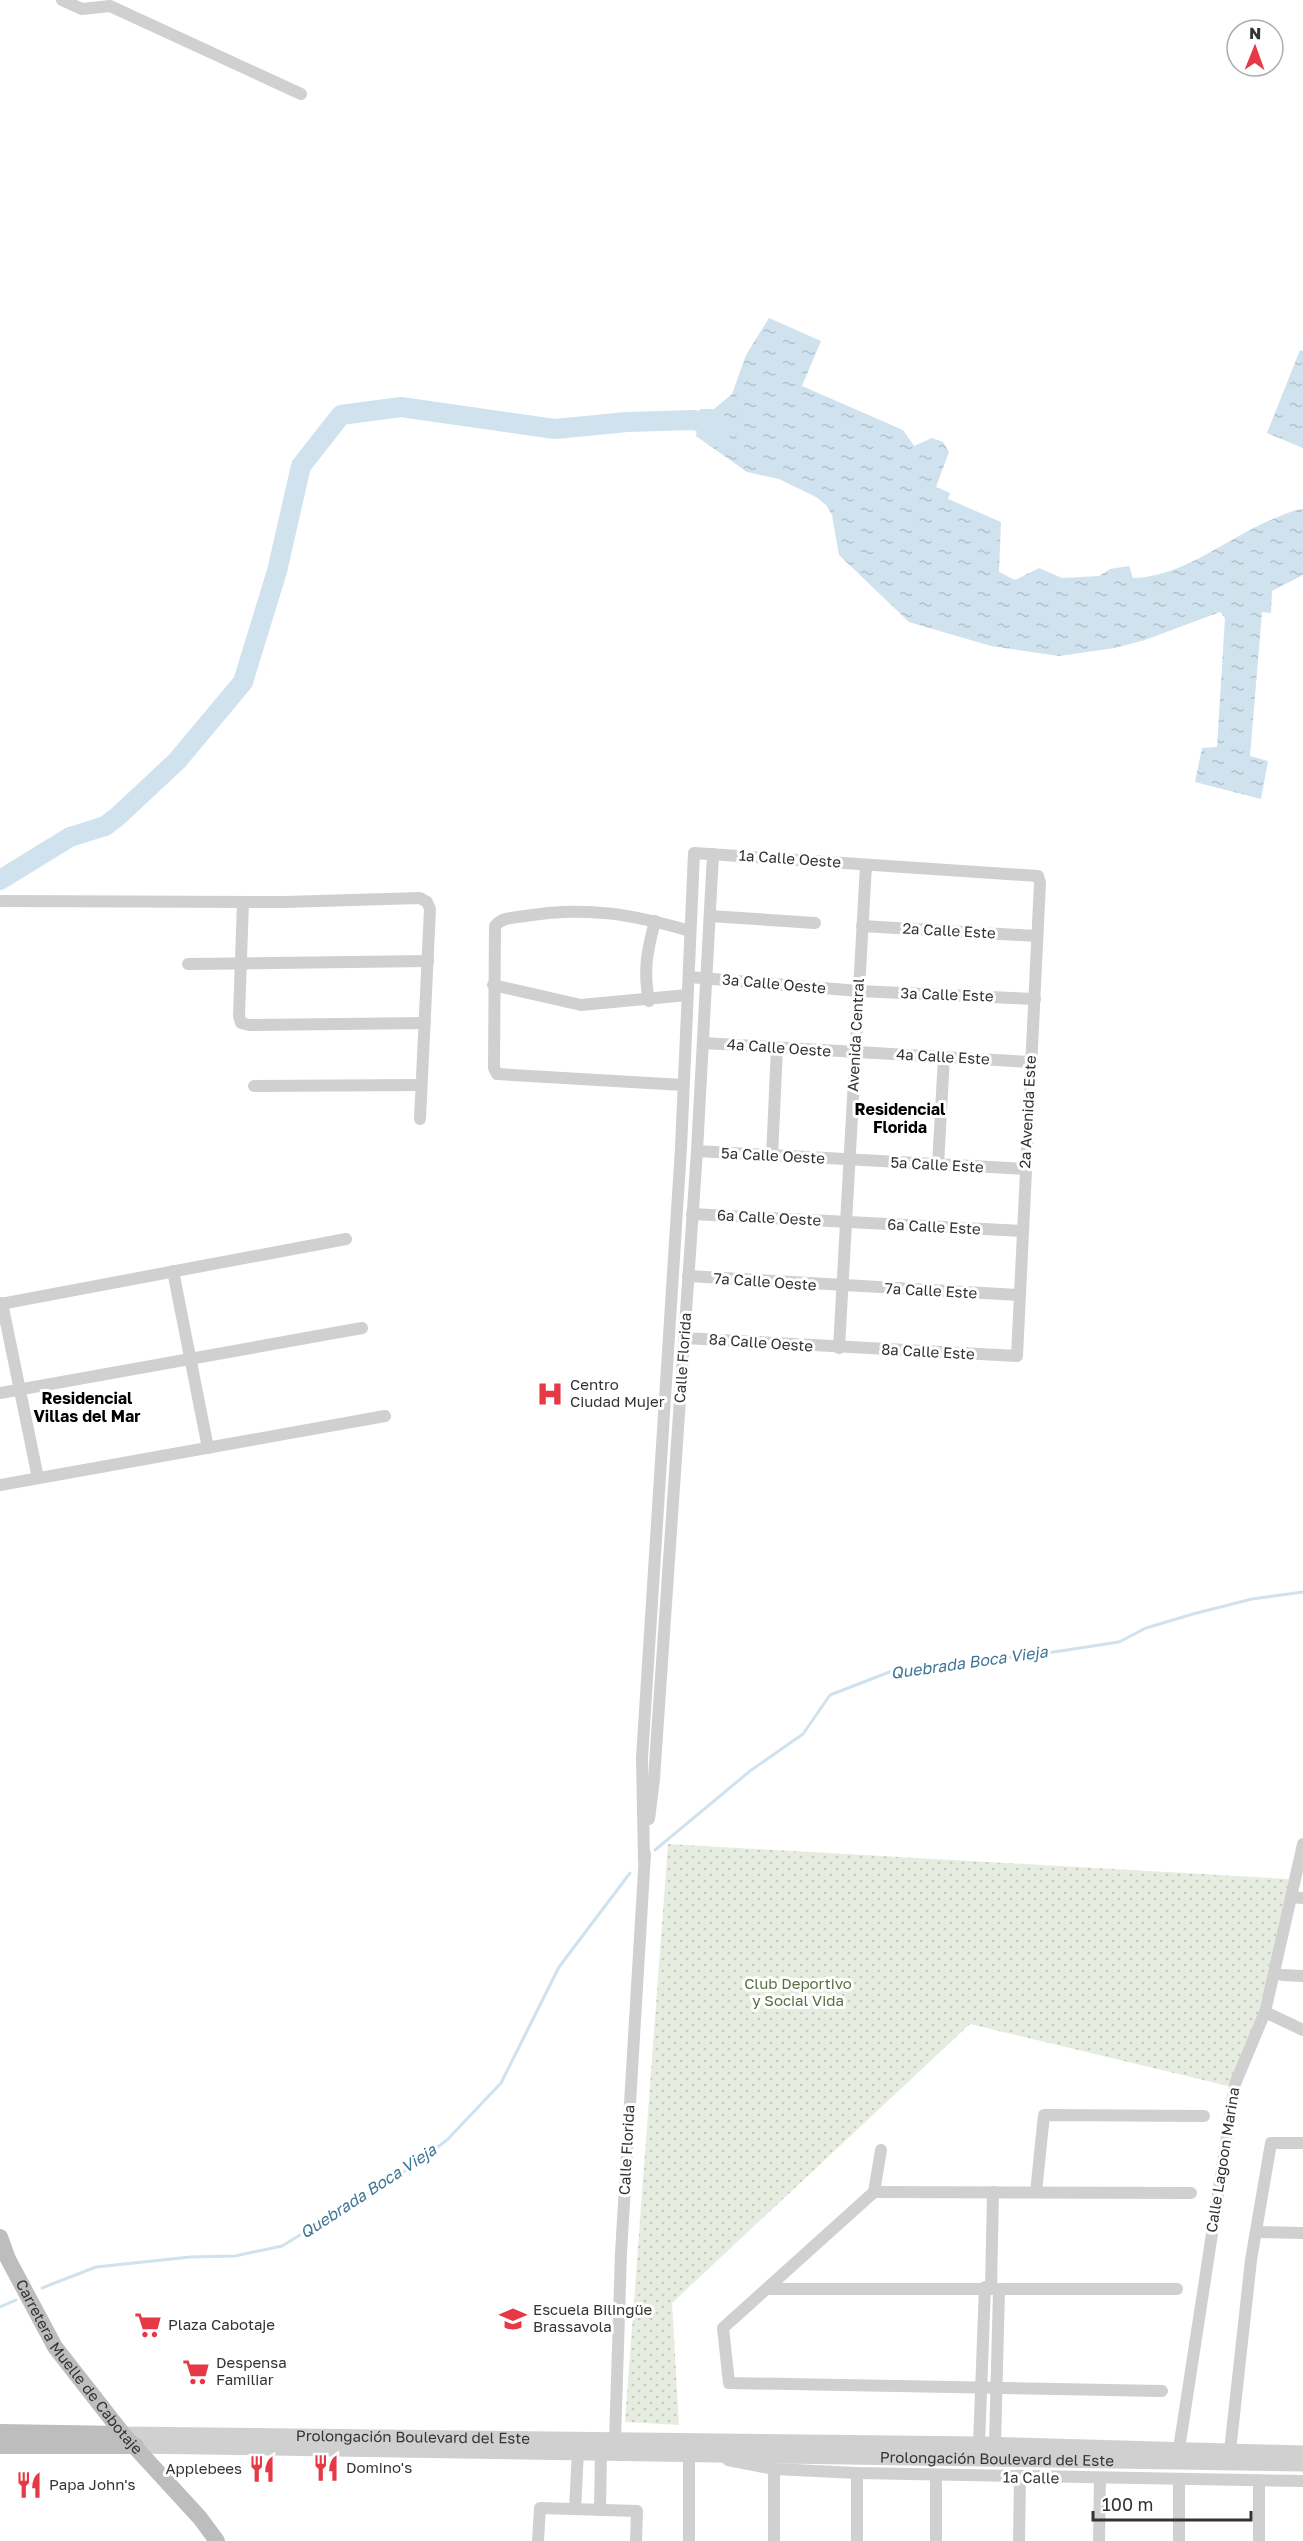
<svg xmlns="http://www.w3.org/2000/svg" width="1303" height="2541" font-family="'Golos Text',sans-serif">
	<defs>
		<pattern id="park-dots" width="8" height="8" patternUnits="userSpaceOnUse" patternTransform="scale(1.5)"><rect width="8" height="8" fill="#e6ecdf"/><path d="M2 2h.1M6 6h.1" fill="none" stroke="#c6cbc0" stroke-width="1.8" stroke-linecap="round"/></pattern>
		<pattern id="water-ripples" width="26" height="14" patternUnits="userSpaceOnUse" patternTransform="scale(1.5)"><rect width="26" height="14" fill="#cfe2ee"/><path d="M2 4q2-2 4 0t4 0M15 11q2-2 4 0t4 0" fill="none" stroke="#b2c2cd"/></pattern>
	</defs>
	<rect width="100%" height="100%" fill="#fff"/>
	<polygon fill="url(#park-dots)" points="668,1844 1289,1879 1257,2019 1228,2086 970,2024 672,2303 679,2425 625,2422"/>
	<g fill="url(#water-ripples)">
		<path d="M769,318L821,341L802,386L903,430L914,446L932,438L943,442L949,452L936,487L950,493L948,499L1001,522L999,572L1015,580L1039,568L1062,578L1099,576L1110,569L1129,566L1133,578C1182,577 1225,540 1268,521C1279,517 1291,510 1303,509V575L1272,591L1271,613L1262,612L1250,756L1268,761L1261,799L1195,782L1202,748L1217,747L1225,618L1220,612L1145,640L1115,648L1059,656L991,646L909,622L839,555L832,515L826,505L816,497L779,479L747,472L696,436L700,409H714L732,394L746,355Z"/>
		<polygon points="1300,350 1303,351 1303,448 1267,433"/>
	</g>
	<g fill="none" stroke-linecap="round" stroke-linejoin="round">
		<g stroke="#cfe2ee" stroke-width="3">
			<polyline points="655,1850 750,1771 803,1734 830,1695 892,1671 1047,1653 1119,1642 1146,1628 1193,1614 1252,1599 1303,1592"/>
			<polyline points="42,2288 96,2267 190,2257 235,2256 282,2246 408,2169 447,2140 501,2083 559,1967 630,1873"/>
			<polyline points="0,2307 16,2300"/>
		</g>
		<polyline stroke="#cfe2ee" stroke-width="20" points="0,880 70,837 105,826 117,817 177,761 243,682 277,571 301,466 341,415 401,407 555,429 627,422 694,420 724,428"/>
		<g stroke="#d0d0d0" stroke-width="12">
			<polyline points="62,0 82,9 110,6 301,94"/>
			<polyline points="0,901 284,902 420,898 427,902 430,909 420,1119"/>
			<polyline points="243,902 239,1016 241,1023 249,1025 425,1023"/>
			<polyline points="710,916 815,923"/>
			<polyline points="862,926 1037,936"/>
			<polyline points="188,964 428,961"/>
			<polyline points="689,977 859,991 1035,999"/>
			<polyline points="493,985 581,1005 687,995"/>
			<path d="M649,1001C643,970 647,952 655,921"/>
			<polyline points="703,1043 1030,1062"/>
			<path d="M683,1085L497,1074L494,1068L495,926C502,917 514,918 525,916C585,906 632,914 690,931"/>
			<polyline points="254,1086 421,1085"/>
			<polyline points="697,1151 1025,1169"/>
			<polyline points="772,1156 777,1048"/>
			<polyline points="938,1165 944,1057"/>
			<polyline points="692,1214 1022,1231"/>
			<polyline points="173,1271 208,1448"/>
			<polyline points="688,1276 1019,1295"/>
			<polyline points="2,1303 38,1478"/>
			<polyline points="0,1304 346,1239"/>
			<polyline points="839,1348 866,865"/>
			<polyline points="0,1393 362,1328"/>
			<polyline points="0,1485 385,1416"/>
			<polyline points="649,1819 654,1779 697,1151 713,854"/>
			<polyline points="644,1861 642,1758 681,1148 694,853 1038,876 1040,883 1017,1356 684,1338"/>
			<polyline points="1291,1897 1303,1898"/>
			<polyline points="1282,1975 1303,1976"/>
			<polyline points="1265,2012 1303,2030"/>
			<polyline points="881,2150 874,2192 723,2328 729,2383 1162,2391"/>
			<polyline points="874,2192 1191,2193"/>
			<polyline points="1036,2192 1044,2115 1204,2116"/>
			<polyline points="1256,2232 1303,2233"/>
			<polyline points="768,2289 1177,2289"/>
			<polyline points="991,2289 993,2192"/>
			<polyline points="615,2440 621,2253 645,1854"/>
			<polyline points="979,2444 985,2287"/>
			<polyline points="995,2444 999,2291"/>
			<polyline points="1179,2449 1235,2084 1265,2012 1303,1844"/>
			<polyline points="1230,2451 1251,2260 1271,2143 1303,2143"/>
			<polyline points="728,2460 774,2469 857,2473 1303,2481"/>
			<polyline points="774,2469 774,2541"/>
			<polyline points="575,2509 578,2451"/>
			<polyline points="600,2510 601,2451"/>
			<polyline points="538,2541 540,2508 637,2511 636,2541"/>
			<polyline points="689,2541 689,2453 696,2454"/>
			<polyline points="857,2541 857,2473"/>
			<polyline points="936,2541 936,2475"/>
			<polyline points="1019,2541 1020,2478"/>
			<polyline points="1099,2541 1100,2479"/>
			<polyline points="1179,2541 1179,2481"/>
			<polyline points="1259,2541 1259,2480"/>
		</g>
		<g stroke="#d0d0d0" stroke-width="15">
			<path id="s1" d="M123,2434L979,2444L1303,2453"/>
			<path id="s2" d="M136,2446L1303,2464"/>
		</g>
		<g stroke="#bdbdbd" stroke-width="16">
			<path id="s3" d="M0,2237L8,2259L55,2347L123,2434L200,2518L217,2541"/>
			<polyline points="0,2432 123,2434"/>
			<polyline points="0,2446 136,2446"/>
		</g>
	</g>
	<defs>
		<symbol id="hospital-bare" viewBox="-9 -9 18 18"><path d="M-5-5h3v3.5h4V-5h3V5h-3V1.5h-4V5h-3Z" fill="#e63946" stroke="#fff" stroke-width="2.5" paint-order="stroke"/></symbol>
		<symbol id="school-bare" viewBox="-9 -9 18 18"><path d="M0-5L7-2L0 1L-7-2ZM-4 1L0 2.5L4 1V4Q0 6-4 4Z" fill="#e63946" stroke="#fff" stroke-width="2.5" paint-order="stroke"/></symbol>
		<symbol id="supermarket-bare" viewBox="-9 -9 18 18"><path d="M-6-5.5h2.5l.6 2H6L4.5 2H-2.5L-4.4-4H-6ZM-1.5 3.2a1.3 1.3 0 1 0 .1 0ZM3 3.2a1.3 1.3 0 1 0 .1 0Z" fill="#e63946" stroke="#fff" stroke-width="2.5" paint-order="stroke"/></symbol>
		<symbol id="restaurant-bare" viewBox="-9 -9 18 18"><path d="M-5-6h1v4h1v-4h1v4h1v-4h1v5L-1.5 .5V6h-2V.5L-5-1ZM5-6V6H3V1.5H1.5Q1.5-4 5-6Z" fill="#e63946" stroke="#fff" stroke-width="2.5" paint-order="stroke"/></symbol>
	</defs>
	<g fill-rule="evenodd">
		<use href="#hospital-bare" x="531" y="1375" width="38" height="38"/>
		<use href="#school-bare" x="494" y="2300" width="38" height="38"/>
		<use href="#supermarket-bare" x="129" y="2306" width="38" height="38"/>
		<use href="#supermarket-bare" x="177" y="2353" width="38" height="38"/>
		<use href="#restaurant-bare" x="307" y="2449" width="38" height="38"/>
		<use href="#restaurant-bare" x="243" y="2450" width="38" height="38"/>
		<use href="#restaurant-bare" x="10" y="2466" width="38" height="38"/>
	</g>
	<g text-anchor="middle" stroke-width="6" stroke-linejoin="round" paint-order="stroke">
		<g font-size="15" fill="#333" stroke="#fff">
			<text transform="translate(790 859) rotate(4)" y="5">1a Calle Oeste</text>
			<text transform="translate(949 931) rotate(3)" y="5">2a Calle Este</text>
			<text transform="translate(774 984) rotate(5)" y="5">3a Calle Oeste</text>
			<text transform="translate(947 995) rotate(2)" y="5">3a Calle Este</text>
			<text transform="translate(856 1035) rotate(-87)" y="5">Avenida Central</text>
			<text transform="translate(779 1048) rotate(4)" y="5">4a Calle Oeste</text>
			<text transform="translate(943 1057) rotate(3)" y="5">4a Calle Este</text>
			<text transform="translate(1028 1112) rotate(-87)" y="5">2a Avenida Este</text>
			<text transform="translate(773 1156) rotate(3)" y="5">5a Calle Oeste</text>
			<text transform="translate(937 1165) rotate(3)" y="5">5a Calle Este</text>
			<text transform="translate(769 1218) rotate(3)" y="5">6a Calle Oeste</text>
			<text transform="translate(934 1227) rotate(3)" y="5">6a Calle Este</text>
			<text transform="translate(765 1282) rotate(4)" y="5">7a Calle Oeste</text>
			<text transform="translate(931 1291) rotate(3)" y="5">7a Calle Este</text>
			<text transform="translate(761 1343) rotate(4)" y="5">8a Calle Oeste</text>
			<text transform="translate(928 1352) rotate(3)" y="5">8a Calle Este</text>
			<text transform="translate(683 1358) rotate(-86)" y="5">Calle Florida</text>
			<text transform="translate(627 2150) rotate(-87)" y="5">Calle Florida</text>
			<text transform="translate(1223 2160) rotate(-81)" y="5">Calle Lagoon Marina</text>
			<text dy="5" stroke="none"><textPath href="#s3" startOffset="153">Carretera Muelle de Cabotaje</textPath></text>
			<text dy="5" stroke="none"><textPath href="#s1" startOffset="290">Prolongación Boulevard del Este</textPath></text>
			<text dy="5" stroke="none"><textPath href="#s2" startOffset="861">Prolongación Boulevard del Este</textPath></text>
			<text transform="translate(1031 2478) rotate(1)" y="5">1a Calle</text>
		</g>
		<g font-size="15" fill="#333" stroke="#fff" text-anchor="start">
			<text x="570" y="1390">Centro<tspan x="570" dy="17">Ciudad Mujer</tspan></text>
			<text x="533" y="2315">Escuela Bilingüe<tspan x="533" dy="17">Brassavola</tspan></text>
			<text x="168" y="2330">Plaza Cabotaje</text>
			<text x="216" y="2368">Despensa<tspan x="216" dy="17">Familiar</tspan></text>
			<text x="346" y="2473">Domino's</text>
			<text x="242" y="2474" text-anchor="end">Applebees</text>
			<text x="49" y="2490">Papa John's</text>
		</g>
		<g font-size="15" fill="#56703f" stroke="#fff">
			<text x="798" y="1989">Club Deportivo<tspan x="798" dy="17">y Social Vida</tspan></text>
		</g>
		<g font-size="16" font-weight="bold" fill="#000" stroke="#fff">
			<text x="900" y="1115">Residencial<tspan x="900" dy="18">Florida</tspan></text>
			<text x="87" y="1404">Residencial<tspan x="87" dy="18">Villas del Mar</tspan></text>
		</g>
		<g font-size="16" font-style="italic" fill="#3f7597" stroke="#fff">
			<text transform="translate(969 1662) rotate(-8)" y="6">Quebrada Boca Vieja</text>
			<text transform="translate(368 2191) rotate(-33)" y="6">Quebrada Boca Vieja</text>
		</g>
	</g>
	<g transform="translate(1255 48) rotate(1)"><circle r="28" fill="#ffffff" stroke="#adadad" stroke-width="1.5"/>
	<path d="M0-4.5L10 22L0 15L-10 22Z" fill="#e63946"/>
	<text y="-9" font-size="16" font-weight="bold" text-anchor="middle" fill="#333333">N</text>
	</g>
	<path d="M1093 2511v9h158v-9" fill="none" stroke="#333333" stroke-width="3"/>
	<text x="1102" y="2511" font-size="18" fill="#333333" stroke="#ffffff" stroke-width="4.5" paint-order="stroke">100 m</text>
</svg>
